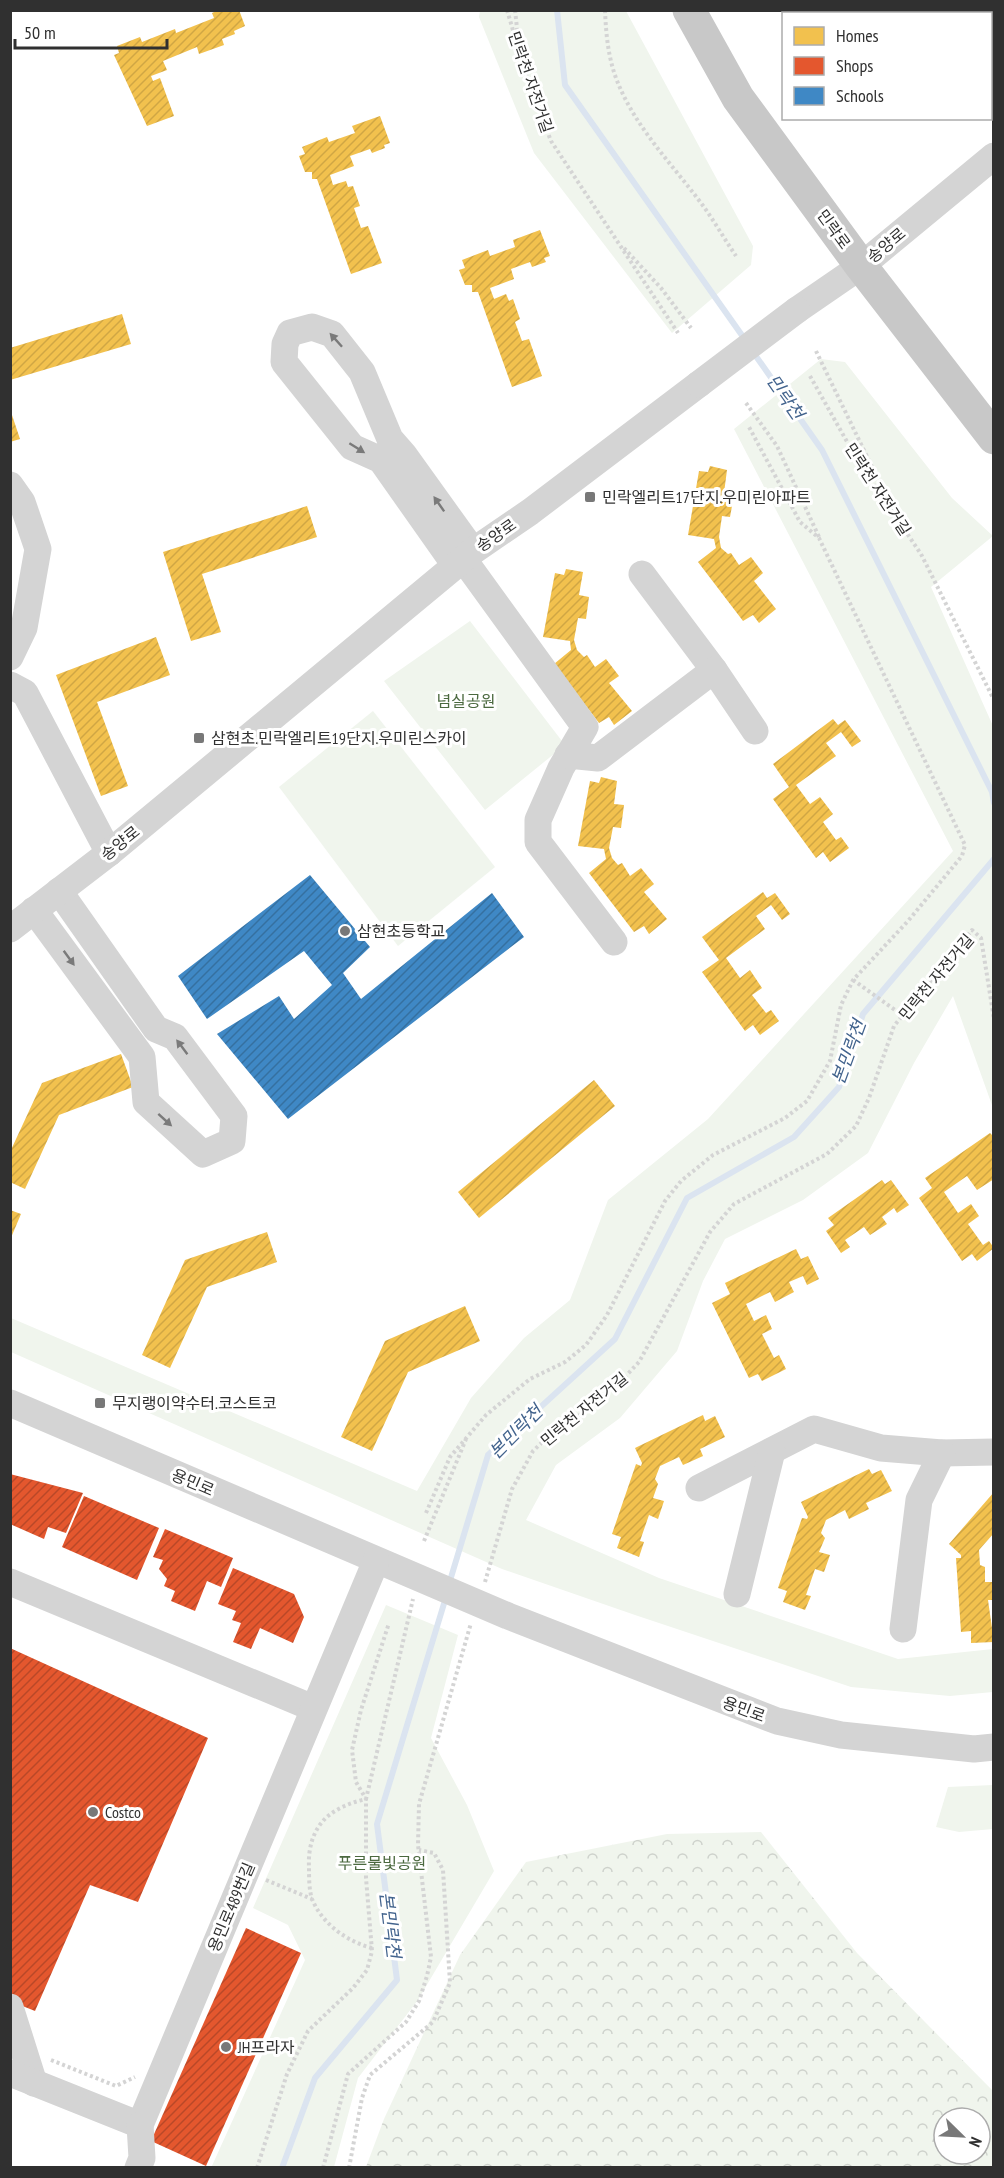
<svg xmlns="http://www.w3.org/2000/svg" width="1004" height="2178" font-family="'PT Sans Narrow','Noto Sans KR',sans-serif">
	<defs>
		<pattern id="forest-crowns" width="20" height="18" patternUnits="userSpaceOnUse" patternTransform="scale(1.5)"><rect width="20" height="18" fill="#f0f5ed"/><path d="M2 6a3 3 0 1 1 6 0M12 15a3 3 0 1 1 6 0" fill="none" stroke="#ced2cc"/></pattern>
		<pattern id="homes-hatch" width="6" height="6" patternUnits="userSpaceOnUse" patternTransform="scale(1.5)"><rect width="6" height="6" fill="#f2c14e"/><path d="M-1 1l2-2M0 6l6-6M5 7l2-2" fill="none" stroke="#d0a644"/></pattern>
		<pattern id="shops-hatch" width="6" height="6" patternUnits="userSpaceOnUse" patternTransform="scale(1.5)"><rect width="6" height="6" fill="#e4572e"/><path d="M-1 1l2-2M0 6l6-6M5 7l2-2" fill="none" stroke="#b94828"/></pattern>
		<pattern id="schools-hatch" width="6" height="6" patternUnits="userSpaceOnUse" patternTransform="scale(1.5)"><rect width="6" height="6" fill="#3f88c5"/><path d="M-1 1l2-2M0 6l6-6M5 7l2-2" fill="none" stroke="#3570a0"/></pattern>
	</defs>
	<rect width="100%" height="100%" fill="#fff"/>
	<path fill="url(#forest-crowns)" fill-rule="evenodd" d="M761,1832L857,1953L993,2091V2167H366L384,2119L460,1955L526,1862L667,1834ZM944,2118H980V2154H944Z"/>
	<g fill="#f0f5ed">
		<polygon points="480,11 626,11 753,246 751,265 672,333 534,153 479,17"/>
		<polygon points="821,359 845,362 952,498 993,536 931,587 993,726 993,1108 953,996 914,1063 868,1153 803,1200 725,1239 703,1281 677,1351 620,1418 556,1465 526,1520 659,1578 898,1659 993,1649 993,1692 950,1696 851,1687 635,1615 502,1569 11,1352 11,1318 417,1491 471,1398 524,1338 570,1300 608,1200 708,1119 953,851 734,429"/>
		<polygon points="470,621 565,745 485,810 384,681"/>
		<polygon points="373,711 495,867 398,946 279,787"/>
		<polygon points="386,1605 458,1635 431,1738 467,1805 494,1871 418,2000 358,2078 334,2167 211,2168 305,1960 288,1925 253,1908"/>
		<polygon points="993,1785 993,1829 959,1832 936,1827 948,1787"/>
	</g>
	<g fill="url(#homes-hatch)">
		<polygon points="219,10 239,10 245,26 234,31 235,34 222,39 224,45 199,54 197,47 163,61 167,70 151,76 153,81 160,78 174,116 147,126 114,55 119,53 117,46 140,37 142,42 175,29 176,33 214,18 212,13"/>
		<polygon points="879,10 912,10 913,14 880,14"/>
		<polygon points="380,116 390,143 384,145 385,148 372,153 370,149 350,156 354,166 330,175 333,185 346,181 348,187 353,186 360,206 354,208 361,228 368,226 382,263 351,274 317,179 312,179 312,172 305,172 299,156 305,154 302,147 327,137 329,142 355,133 352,126"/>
		<polygon points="540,230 550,256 544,258 546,262 532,267 530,262 511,269 514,279 490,288 494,299 506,294 509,301 513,299 520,319 515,322 522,341 529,339 542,376 512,387 478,292 472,292 472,285 465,285 459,270 465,268 462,260 488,250 490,256 515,247 513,240"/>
		<polygon points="122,314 131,344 10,380 10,348"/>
		<polygon points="10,409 20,439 10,442"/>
		<polygon points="710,466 727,470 724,493 734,495 730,517 722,516 719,537 721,548 728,554 731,553 739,565 751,557 763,573 754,581 776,609 759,623 753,615 743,621 698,562 716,548 714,539 688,535 699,471 708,472"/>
		<polygon points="307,506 317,537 202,574 221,632 191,641 163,552"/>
		<polygon points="566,569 583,572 579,595 589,597 586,619 578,618 574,640 577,650 584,657 587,655 595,667 606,659 619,676 609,683 632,711 614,725 609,717 599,723 554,664 571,650 570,641 543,637 555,573 564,575"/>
		<polygon points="156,637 170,675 97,702 128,786 101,796 56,675"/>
		<polygon points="833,719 838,725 845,720 861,741 852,747 841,732 826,743 836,756 796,785 810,804 820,797 833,814 823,822 836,840 841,837 849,848 830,862 823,852 816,858 773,799 789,787 773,764"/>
		<polygon points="601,777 617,781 614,804 624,805 621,828 613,827 609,848 612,858 618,865 622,863 630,876 641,868 654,884 644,892 667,919 649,934 644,926 634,932 589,873 606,859 604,849 578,846 590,781 599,783"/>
		<polygon points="763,892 767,898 775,893 790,914 782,920 771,905 756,916 765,929 726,958 740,978 750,970 762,988 752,995 766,1013 771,1010 779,1021 760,1035 753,1025 745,1031 702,972 719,960 702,937"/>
		<polygon points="121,1054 133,1087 59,1115 25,1189 10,1182 10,1152 42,1083"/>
		<polygon points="594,1080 615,1106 479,1218 458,1192"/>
		<polygon points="990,1133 994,1137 994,1179 977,1190 967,1176 944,1192 958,1213 971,1204 979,1216 968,1224 983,1245 989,1241 994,1248 977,1261 972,1254 962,1261 919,1198 932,1188 925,1178"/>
		<polygon points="882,1180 885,1184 891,1180 909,1205 897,1213 894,1208 882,1217 887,1224 870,1235 864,1227 845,1240 850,1247 841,1253 826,1231 834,1225 828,1218"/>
		<polygon points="10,1210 21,1214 10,1240"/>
		<polygon points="267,1232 277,1262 207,1287 170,1368 142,1355 185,1260"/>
		<polygon points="796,1249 801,1259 808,1256 819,1279 807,1285 803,1276 789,1282 794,1292 775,1302 770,1292 746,1304 754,1321 766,1315 772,1329 762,1334 774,1358 779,1355 786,1369 762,1381 758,1374 749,1378 712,1303 730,1294 725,1283"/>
		<polygon points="465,1306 480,1341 408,1372 372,1451 341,1437 385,1341"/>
		<polygon points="703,1415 705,1421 715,1416 725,1437 700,1449 703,1456 683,1465 679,1457 660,1466 655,1479 658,1484 653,1498 664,1501 658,1519 649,1515 640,1541 644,1542 639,1557 617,1548 621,1537 612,1534 636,1464 641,1466 642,1463 635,1448"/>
		<polygon points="869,1469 872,1474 881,1470 892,1491 866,1503 869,1509 849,1519 845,1510 826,1520 821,1533 825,1538 819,1552 830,1555 824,1572 815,1569 806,1595 811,1596 805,1610 783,1602 787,1591 778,1588 802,1518 807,1519 808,1517 801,1502"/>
		<polygon points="994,1492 994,1533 979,1550 980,1565 985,1567 985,1582 994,1582 994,1600 988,1600 994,1642 971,1643 971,1631 961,1632 956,1558 961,1558 961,1555 949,1544"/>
	</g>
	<g fill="url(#shops-hatch)">
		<polygon points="10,1474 83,1493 66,1533 48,1527 44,1539 10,1524"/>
		<polygon points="84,1496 159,1528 137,1580 62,1547"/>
		<polygon points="165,1529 233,1558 221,1587 207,1581 195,1611 171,1601 175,1591 164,1586 167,1579 159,1569 163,1560 153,1557"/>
		<polygon points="233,1568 294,1594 304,1617 293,1643 260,1628 251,1649 233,1642 241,1623 232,1620 236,1611 218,1604"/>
		<polygon points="10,1648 208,1738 138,1902 90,1885 35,2011 10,2001"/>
		<polygon points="246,1928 301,1953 206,2166 151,2141"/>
	</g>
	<polygon fill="url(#schools-hatch)" points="310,875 370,947 343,973 361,999 492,893 524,937 288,1119 217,1034 279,996 294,1019 332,985 304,951 207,1019 178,976"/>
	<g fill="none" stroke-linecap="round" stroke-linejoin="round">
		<g stroke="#dbe4f0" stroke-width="6">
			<polyline points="557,10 565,85 746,341"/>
			<polyline points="753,352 822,450 992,792 994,803"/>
			<polyline points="449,1584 488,1455 615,1339 687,1198 794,1137 839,1087 863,1014 994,859"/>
			<polyline points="282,2168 315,2078 397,1980 377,1824 446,1597"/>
		</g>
		<g stroke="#d4d4d4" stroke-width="4" stroke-dasharray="3 3" stroke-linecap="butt">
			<polyline points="507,10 528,81 551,141 678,333"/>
			<polyline points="515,10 519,46"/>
			<path d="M605,10C606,34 608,56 616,78C633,124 669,161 698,199C712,217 723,237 736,256"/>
			<polyline points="624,248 661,288 691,328"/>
			<polyline points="816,351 888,500"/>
			<polyline points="810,376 859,463 921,554 994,700"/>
			<polyline points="746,403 777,446 819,537"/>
			<polyline points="853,980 902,1015"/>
			<polyline points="426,1513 450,1457 486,1415 530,1379 565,1362 586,1345 607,1315 665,1201 681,1181 713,1155 785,1118 807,1101 830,1061 841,1005 853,980 908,921 962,856 965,845 819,538 800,522 749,427"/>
			<polyline points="424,1541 466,1439"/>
			<polyline points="485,1582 512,1489 533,1451 554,1431 583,1413 621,1381 639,1362 710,1232 734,1204 827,1154 856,1126 869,1098 894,1026 972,930 981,938 994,1019"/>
			<polyline points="266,1880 312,1899"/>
			<path d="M372,1948C348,1942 322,1924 312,1899C309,1890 309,1877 309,1867C308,1848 313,1829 328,1816C339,1807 353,1802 366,1799L413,1599"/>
			<polyline points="51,2060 116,2086 135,2077"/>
			<polyline points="257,2168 287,2074 308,2031 353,1988 367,1970 372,1951 366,1878 366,1799 356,1782 352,1750 361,1710 389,1623"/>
			<polyline points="323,2168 348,2074 406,2022 419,2001 427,1976 431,1957 418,1845 419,1804 471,1623"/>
			<polyline points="349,2168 362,2098 370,2075 433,2022 450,1983 443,1870 434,1853 419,1850"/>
		</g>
		<g stroke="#d4d4d4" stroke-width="27">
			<polyline points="797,310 861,266 994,156"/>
			<polyline points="10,485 22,502 38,549 24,628 10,657"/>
			<polyline points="464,560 585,727 561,768 538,820 538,842 614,942"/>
			<polyline points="455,565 381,460 352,447 284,362 285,344 290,333 312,327 332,334 362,372 390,439 404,455 473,551"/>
			<polyline points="642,574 714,670"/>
			<polyline points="10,685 25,693 109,853"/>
			<polyline points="568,755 598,758 714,670 755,731"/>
			<polyline points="34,910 142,1057 146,1102 203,1154 232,1141 234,1116 175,1037 156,1029 59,891"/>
			<polyline points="10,929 109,853 473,551 530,512 699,384"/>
			<polyline points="10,1403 508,1616 777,1721 841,1735 974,1749 994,1747"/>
			<polyline points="699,1488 814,1429 881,1448 942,1453 994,1452"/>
			<polyline points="10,1582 313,1708"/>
			<polyline points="737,1594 772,1451"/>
			<polyline points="903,1629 919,1500 942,1453"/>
			<polyline points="10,2007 34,2083"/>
			<polyline points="10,2073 140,2125 376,1561"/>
			<polyline points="138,2168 142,2158 140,2125"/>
		</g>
		<polyline stroke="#c8c8c8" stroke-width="33" points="689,10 738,98 861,266 994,438"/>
		<polyline stroke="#d4d4d4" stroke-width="27" points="699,384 797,310"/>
	</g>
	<defs><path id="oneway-solid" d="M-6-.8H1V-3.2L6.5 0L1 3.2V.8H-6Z" transform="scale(1.5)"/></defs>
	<g fill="#7a7a7a">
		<use href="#oneway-solid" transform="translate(336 340) rotate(-132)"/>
		<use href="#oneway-solid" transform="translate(357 448) rotate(32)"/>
		<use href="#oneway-solid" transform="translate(439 504) rotate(-125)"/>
		<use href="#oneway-solid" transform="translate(69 958) rotate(54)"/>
		<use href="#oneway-solid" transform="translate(182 1047) rotate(-127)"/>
		<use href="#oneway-solid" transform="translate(165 1120) rotate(42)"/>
	</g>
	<g fill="#787878" stroke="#fff" stroke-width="2">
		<rect x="584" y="491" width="12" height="12" rx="3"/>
		<rect x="193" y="732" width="12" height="12" rx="3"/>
		<circle cx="345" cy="931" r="6"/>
		<rect x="94" y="1397" width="12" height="12" rx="3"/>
		<circle cx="93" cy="1812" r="6"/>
		<circle cx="226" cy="2047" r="6"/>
	</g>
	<g text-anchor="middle" stroke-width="6" stroke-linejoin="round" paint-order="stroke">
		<g font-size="16" fill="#303030" stroke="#fff">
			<text transform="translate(531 82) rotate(71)" y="6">민락천 자전거길</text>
			<text transform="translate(834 229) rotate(54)" y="6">민락로</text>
			<text transform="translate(886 245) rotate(-40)" y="6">송양로</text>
			<text transform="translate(878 489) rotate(57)" y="6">민락천 자전거길</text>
			<text transform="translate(496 535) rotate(-35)" y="6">송양로</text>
			<text transform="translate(120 843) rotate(-39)" y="6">송양로</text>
			<text transform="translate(936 977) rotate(-50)" y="6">민락천 자전거길</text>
			<text transform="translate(584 1409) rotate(-39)" y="6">민락천 자전거길</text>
			<text transform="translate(193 1482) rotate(23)" y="6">용민로</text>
			<text transform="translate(744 1709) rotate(20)" y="6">용민로</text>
			<text transform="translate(231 1907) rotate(-67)" y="6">용민로489번길</text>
		</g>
		<g font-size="16" fill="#303030" stroke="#fff" text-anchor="start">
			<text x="602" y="503">민락엘리트17단지.우미린아파트</text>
			<text x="211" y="744">삼현초.민락엘리트19단지.우미린스카이</text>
			<text x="357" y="937">삼현초등학교</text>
			<text x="112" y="1409">무지랭이약수터.코스트코</text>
			<text x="105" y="1818">Costco</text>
			<text x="238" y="2053">JH프라자</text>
		</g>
		<g font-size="16" fill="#4b693f" stroke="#fff">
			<text x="466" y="707">념실공원</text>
			<text x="382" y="1869">푸른물빛공원</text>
		</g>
		<g font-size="18" font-style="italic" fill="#42638d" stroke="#fff">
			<text transform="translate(785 397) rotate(55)" y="6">민락천</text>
			<text transform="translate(849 1052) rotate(-70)" y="6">본민락천</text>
			<text transform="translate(516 1432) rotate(-45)" y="6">본민락천</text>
			<text transform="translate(390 1925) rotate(83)" y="6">본민락천</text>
		</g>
	</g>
	<rect width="1004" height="2178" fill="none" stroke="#303030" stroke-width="24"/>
	<rect x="782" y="12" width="210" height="108" fill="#ffffff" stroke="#acacac" stroke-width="1.5"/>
	<rect x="794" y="27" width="30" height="18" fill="#f2c14e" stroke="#acacac" stroke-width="1.5"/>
	<text x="836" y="42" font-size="18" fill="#303030">Homes</text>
	<rect x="794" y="57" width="30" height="18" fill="#e4572e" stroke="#acacac" stroke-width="1.5"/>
	<text x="836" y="72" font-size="18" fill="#303030">Shops</text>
	<rect x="794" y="87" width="30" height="18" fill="#3f88c5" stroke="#acacac" stroke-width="1.5"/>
	<text x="836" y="102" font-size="18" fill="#303030">Schools</text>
	<g transform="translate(962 2136) rotate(114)"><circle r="28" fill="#ffffff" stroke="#acacac" stroke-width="1.5"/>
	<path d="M0-4.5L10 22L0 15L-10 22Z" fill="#787878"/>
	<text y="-9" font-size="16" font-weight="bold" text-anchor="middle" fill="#303030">N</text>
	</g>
	<path d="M15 39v9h152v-9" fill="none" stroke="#303030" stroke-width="3"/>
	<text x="24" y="39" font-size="18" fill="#303030" stroke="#ffffff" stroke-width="4.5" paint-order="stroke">50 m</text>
</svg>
